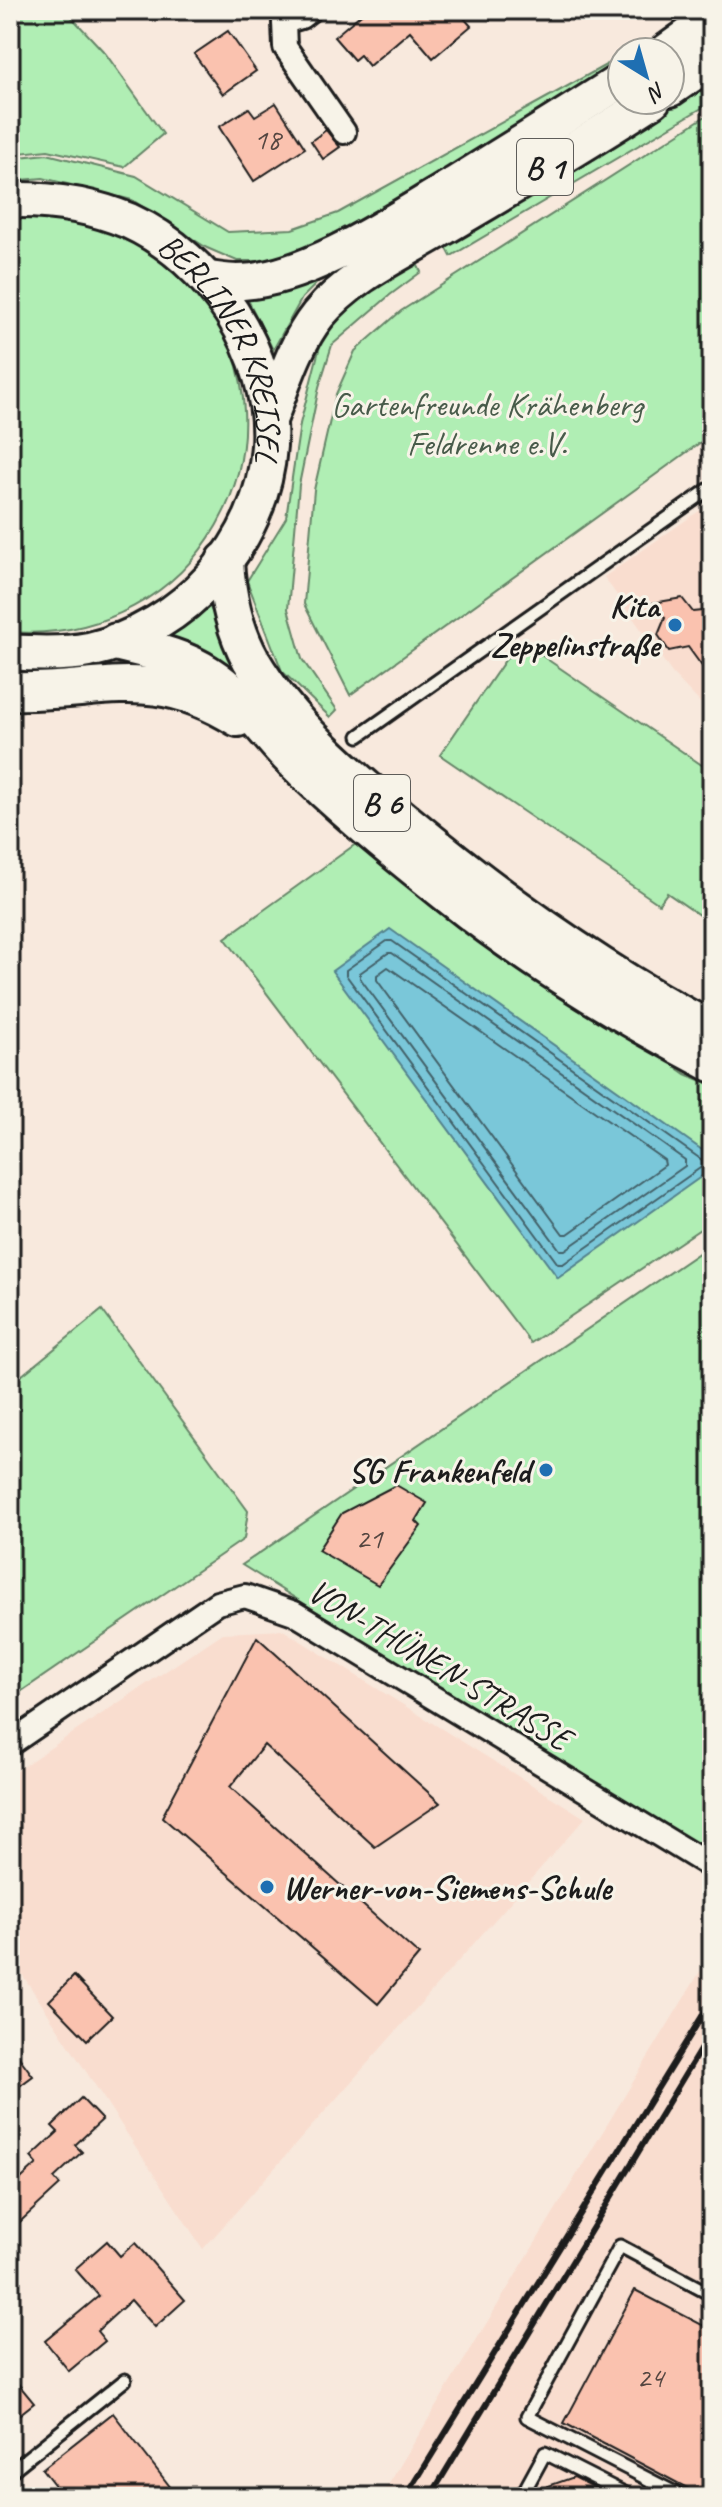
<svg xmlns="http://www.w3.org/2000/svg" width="722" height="2507" font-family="Caveat,sans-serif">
	<rect width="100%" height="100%" fill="#f8e9dd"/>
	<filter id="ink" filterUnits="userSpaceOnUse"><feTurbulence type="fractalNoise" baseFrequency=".0125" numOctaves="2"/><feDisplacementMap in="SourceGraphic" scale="16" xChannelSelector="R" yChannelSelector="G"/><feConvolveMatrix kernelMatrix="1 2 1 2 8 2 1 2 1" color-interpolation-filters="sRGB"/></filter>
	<g filter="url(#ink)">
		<g fill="#f9ddcf">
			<polygon points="712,502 712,715 672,673 604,577"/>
			<polygon points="283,1630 585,1818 203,2249 10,1956 10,1775 223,1633"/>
			<polygon points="712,1952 712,2497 381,2497"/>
		</g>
		<g fill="#b0eeb4" stroke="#668568" stroke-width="2">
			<polygon points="10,10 65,10 105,53 163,134 124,167 48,150 10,154"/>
			<polygon points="622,56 622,81 364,231 274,261 237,261 207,248 132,200 43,178 10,181 10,158 47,154 136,176 228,232 292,229 338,213"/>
			<polygon points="712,76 712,102 451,256 442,239"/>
			<polygon points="712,112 712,434 350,695 304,604 314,490 336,394 355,351 401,311"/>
			<path d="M32,210C53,214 111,223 127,232C139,238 149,250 160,258C173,269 192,280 202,294C311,446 196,646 10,632V211Z"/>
			<polygon points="413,256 421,272 390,295 332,345 319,387 299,485 288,609 302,659 337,710 330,717 282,671 247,581 286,518 300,424 323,334 388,270"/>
			<polygon points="342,258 302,298 273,350 244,292"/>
			<path d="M209,605L239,671C220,656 186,648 163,638Z"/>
			<polygon points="519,640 712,772 712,827 708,833 712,836 712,924 667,893 659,904 440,755"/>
			<polygon points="360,841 686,1074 712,1085 712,1221 531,1343 225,938"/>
			<polygon points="712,1244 712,1858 242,1565"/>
			<polygon points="102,1310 248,1511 244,1539 10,1699 10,1385"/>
		</g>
		<polygon fill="#7ac7d9" stroke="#54838d" stroke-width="2" points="390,929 712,1157 712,1169 558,1278 332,971"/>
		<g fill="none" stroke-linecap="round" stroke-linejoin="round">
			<g stroke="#426068" stroke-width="2">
				<polygon points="387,941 392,941 702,1160 703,1166 563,1264 558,1264 346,975 346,970"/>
				<polygon points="388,953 392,953 685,1160 685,1166 565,1250 560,1250 360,978 360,973"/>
				<polygon points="388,967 664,1160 665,1165 568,1234 563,1234 377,980 377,975"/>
			</g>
		</g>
		<g fill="#fac2af" stroke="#1c1c1c" stroke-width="2">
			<polygon points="366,10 457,10 471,26 433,58 410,31 369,66 360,55 354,60 334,37"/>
			<polygon points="228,31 256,71 223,94 194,54"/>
			<polygon points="276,103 305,148 254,181 219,127 249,108 255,116"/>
			<polygon points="326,130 340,147 323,159 311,141"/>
			<polygon points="682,598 693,612 712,610 712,680 688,647 669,651 658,635 665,618 653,603"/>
			<polygon points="396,1485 427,1503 416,1521 421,1526 378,1585 318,1550 342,1513"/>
			<polygon points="257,1637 440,1803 375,1847 264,1745 230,1787 419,1955 378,2004 162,1817"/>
			<polygon points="74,1976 112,2016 87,2040 49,2001"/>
			<polygon points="10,2045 33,2076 10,2093"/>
			<polygon points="81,2098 102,2120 75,2145 82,2152 54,2178 60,2185 10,2231 10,2189 37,2164 31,2157 58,2132 52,2126"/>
			<polygon points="107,2241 120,2256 135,2243 185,2300 155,2327 131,2300 97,2331 105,2341 69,2371 45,2341 99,2296 75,2269"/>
			<polygon points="635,2290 712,2330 712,2497 704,2497 564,2423"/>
			<polygon points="10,2374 34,2403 10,2422"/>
			<polygon points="113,2413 178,2497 64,2497 42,2469"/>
			<polygon points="574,2477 613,2497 531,2497 534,2491"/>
		</g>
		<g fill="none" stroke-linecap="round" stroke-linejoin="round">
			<defs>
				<g id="service">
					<polyline points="359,736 712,487"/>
					<polyline points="10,2472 125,2380"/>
					<polyline points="521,2497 545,2453 632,2497"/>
					<polyline points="683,2497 527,2417 620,2246 712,2295"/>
				</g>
				<g id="minor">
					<polyline points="284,22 285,47 344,132"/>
					<polyline points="284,22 301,17 310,10"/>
					<polyline points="10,1744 217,1603 245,1596 294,1613 712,1867"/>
				</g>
				<g id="primary">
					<polyline points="666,52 712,19"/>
					<polyline points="670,89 712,60"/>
					<path id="s1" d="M10,200C51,199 91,205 129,221C211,258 275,354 269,446C263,544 184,629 89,650C63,655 36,654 10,652"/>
					<path d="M207,279C217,280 227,282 237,282C305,282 399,218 457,183C512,149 567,115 622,80"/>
					<path d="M269,420C283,385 294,345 318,315C351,275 400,254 443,228C514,186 584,145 653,100"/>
				</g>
				<g id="trunk">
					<path d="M225,561C227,596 234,629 251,660C289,725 348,775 406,822C501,901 602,973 712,1031"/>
					<path d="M116,642C147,650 181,656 208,674C241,695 262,728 289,756C338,806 395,852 450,896C530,960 621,1015 712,1063"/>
					<path d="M10,691C102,694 149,663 238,718"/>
				</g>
			</defs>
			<use href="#service" stroke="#1c1c1c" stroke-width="17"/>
			<use href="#minor" stroke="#1c1c1c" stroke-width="28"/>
			<use href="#primary" stroke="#1c1c1c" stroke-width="40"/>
			<use href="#trunk" stroke="#1c1c1c" stroke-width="42"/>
			<use href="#service" stroke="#f7f3e8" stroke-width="11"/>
			<use href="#minor" stroke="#f7f3e8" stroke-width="22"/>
			<use href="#primary" stroke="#f7f3e8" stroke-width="34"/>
			<use href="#trunk" stroke="#f7f3e8" stroke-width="36"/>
			<g stroke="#1c1c1c" stroke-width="6">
				<polyline points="406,2497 712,2000"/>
				<polyline points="430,2497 712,2030"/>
			</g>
		</g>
	</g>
	<g fill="#1f6fb2" stroke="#f7f3e8" stroke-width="3">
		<circle cx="675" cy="625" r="8"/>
		<circle cx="546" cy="1470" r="8"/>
		<circle cx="267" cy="1887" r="8"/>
	</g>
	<g text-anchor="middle" stroke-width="6" stroke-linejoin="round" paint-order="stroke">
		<g font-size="30" fill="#544641">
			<text x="267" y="149">18</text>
			<text x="369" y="1548">21</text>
			<text x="650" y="2387">24</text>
		</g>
		<g fill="#f7f3e8" stroke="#5e5c59" stroke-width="2">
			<rect x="517" y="139" width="56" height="56" rx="6"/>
			<rect x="354" y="775" width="56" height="56" rx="6"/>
		</g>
		<g font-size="32" font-weight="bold" fill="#1c1c1c">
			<text x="545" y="178">B 1</text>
			<text x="382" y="814">B 6</text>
		</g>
		<g font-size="34" fill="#1c1c1c" stroke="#f7f3e8">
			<text dy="12" stroke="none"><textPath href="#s1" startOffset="290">BERLINER KREISEL</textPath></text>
			<text transform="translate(440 1664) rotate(31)" y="12">VON-THÜNEN-STRASSE</text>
		</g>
		<g font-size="34" fill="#485b4a" stroke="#f7f3e8">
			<text x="487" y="416">Gartenfreunde Krähenberg<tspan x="487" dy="39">Feldrenne e.V.</tspan></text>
		</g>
		<g font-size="34" font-weight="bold" fill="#1c1c1c" stroke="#f7f3e8" text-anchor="end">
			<text x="659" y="617">Kita<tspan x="659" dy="39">Zeppelinstraße</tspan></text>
			<text x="530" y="1482">SG Frankenfeld</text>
			<text x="283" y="1899" text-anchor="start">Werner-von-Siemens-Schule</text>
		</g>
	</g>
	<rect width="722" height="2507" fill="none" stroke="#f7f3e8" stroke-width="40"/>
	<rect x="20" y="20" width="682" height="2467" fill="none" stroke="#1c1c1c" stroke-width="3" filter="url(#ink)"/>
	<g transform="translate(646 76) rotate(143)"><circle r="38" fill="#f7f3e8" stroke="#9f9d96" stroke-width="2"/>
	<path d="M0-6L14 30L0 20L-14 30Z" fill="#1f6fb2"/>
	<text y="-12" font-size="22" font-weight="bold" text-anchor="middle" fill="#1c1c1c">N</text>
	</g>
</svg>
